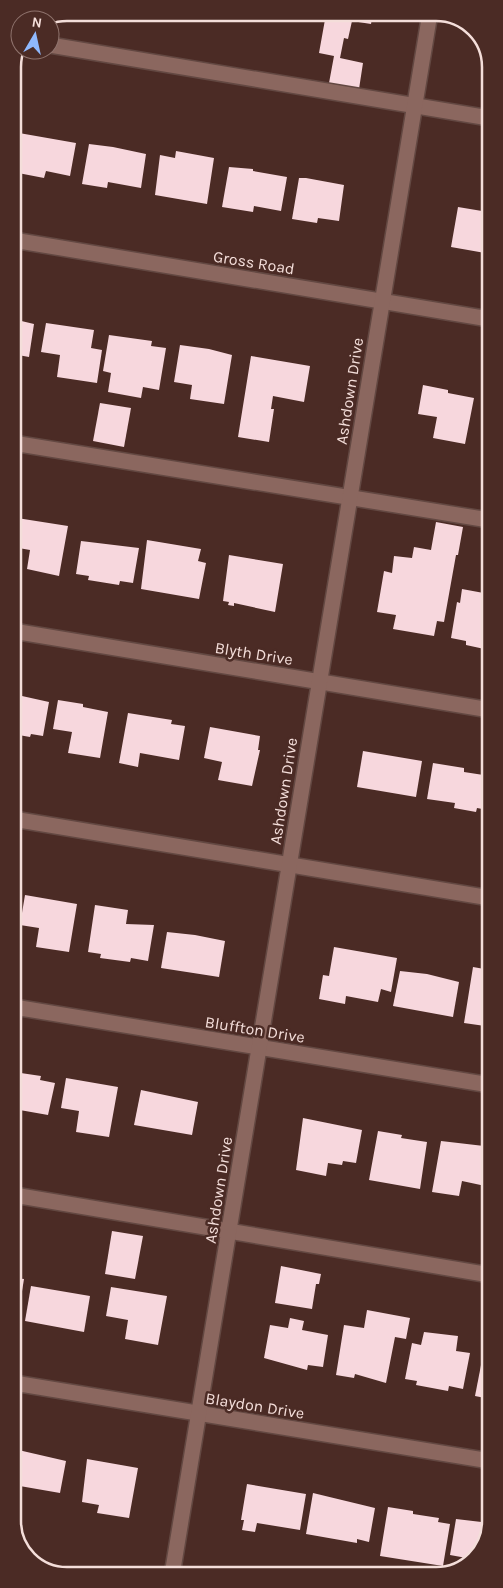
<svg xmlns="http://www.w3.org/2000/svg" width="503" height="1588" font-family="Karla,sans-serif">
	<rect width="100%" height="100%" fill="#4b2b25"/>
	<g fill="#f7d7dd">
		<polygon points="351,13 373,13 371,24 352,21 348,39 344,38 340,58 363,63 359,89 329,83 334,56 319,53 326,14 349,18"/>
		<polygon points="19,133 76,143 70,176 46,171 44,178 13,172"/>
		<polygon points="89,144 113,147 146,154 141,188 108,182 107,188 82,184"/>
		<polygon points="176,151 214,158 207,204 155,195 160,155 175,158"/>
		<polygon points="229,167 253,169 253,171 287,177 281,211 254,206 253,212 222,207"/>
		<polygon points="299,178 306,178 344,185 339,221 318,218 317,223 292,219"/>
		<polygon points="484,199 489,200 489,248 486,248 485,253 451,247 458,207 482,211"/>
		<polygon points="13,319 34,324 29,357 18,355 17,360 13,359"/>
		<polygon points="46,323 94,330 91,348 102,350 97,383 57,377 60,355 41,352"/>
		<polygon points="109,335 152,341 151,346 166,348 159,390 143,387 141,398 108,392 111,373 103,371"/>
		<polygon points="180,345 209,349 232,355 224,404 190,399 192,385 174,382"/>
		<polygon points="251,356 310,366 304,402 273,396 271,409 274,409 269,442 238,437"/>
		<polygon points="423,385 448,390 448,393 474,398 465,444 433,438 437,417 418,414"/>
		<polygon points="100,403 131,408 124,447 93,441"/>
		<polygon points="17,518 68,526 59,576 27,569 30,550 13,547"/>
		<polygon points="436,522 463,527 458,555 456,555 444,622 437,621 434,636 393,629 396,615 377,612 384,571 392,573 394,556 412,558 414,547 431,550"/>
		<polygon points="147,540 201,549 198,561 206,563 199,599 141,589"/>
		<polygon points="81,541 139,548 133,583 120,581 119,585 88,580 89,576 76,574"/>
		<polygon points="229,555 283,564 275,612 234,603 234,606 228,605 229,602 223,601"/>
		<polygon points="462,589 489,594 489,650 466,645 466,641 451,638 457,602 460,603"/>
		<polygon points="13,694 49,702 43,736 31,734 30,737 13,734"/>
		<polygon points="58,700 83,704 83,707 108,712 100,758 68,753 72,732 53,729"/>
		<polygon points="128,713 172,720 171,724 185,726 179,760 140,753 138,767 119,763"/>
		<polygon points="210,727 260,736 258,750 260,750 252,786 218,780 222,762 204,758"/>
		<polygon points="363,751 422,761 416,797 357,787"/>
		<polygon points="433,763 464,768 464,772 490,776 488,810 477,808 476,812 454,808 455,803 427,799"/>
		<polygon points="25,895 77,904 69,952 36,947 39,928 20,925"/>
		<polygon points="95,905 128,910 126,924 154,925 148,961 131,958 130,962 100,958 101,954 88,952"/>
		<polygon points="167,932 195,935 225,941 219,977 161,968"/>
		<polygon points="334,947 397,958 391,992 381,989 378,1002 346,996 345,1004 319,999 323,975 329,976"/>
		<polygon points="473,967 490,970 490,1022 485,1021 485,1026 464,1023"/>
		<polygon points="400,971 427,974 459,982 453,1017 393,1006"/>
		<polygon points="14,1072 41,1076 40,1080 55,1083 48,1115 14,1109"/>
		<polygon points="66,1078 118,1087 109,1137 76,1132 79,1111 61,1108"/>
		<polygon points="141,1090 198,1102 192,1135 134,1125"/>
		<polygon points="303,1118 362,1130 356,1163 343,1161 342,1165 328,1163 326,1176 296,1170"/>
		<polygon points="378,1131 402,1135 401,1138 427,1142 420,1189 369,1180"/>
		<polygon points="441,1141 484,1146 483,1151 490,1152 490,1187 462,1181 459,1196 432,1192"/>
		<polygon points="112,1231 143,1236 135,1279 105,1274"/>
		<polygon points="281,1266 321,1274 319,1284 316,1284 312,1309 275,1303"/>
		<polygon points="14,1278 24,1279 18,1316 14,1315"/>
		<polygon points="31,1286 90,1296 84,1332 25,1321"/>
		<polygon points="111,1287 167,1296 158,1345 125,1339 128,1320 106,1316"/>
		<polygon points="367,1310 410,1318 406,1339 395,1337 386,1383 355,1374 354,1378 336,1375 344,1325 364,1328"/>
		<polygon points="290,1318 304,1321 302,1330 328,1335 323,1367 308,1365 307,1370 264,1358 270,1325 288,1328"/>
		<polygon points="424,1332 458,1336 456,1351 470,1353 463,1389 449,1386 448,1391 416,1385 417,1381 405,1379 412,1343 421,1345"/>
		<polygon points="482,1360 490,1361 490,1399 475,1396"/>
		<polygon points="14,1449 66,1461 60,1493 14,1485"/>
		<polygon points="87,1459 138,1468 129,1518 97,1513 99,1505 82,1502"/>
		<polygon points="247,1484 306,1494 300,1530 257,1523 255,1532 242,1530 244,1520 241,1520"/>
		<polygon points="313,1493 375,1508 369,1542 357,1539 357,1543 306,1534"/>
		<polygon points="388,1507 413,1511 413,1514 439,1518 438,1522 450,1524 443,1566 380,1556"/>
		<polygon points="456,1519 490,1523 479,1554 472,1559 450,1555"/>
	</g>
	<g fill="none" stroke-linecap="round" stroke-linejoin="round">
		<defs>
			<g id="minor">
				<polyline points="50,45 489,118"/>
				<polyline points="13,240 489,319"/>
				<polyline points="13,443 489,520"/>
				<polyline points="13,631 490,710"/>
				<polyline points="13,819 490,898"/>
				<polyline points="14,1007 490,1085"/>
				<polyline points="14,1195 490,1275"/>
				<polyline points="14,1383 490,1461"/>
				<polyline points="172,1575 430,13"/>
			</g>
		</defs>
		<use href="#minor" stroke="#634842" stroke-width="18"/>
		<use href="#minor" stroke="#8b675f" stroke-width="15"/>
	</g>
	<g text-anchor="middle" stroke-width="5" stroke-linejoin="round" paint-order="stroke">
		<g font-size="16" fill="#f4deda" stroke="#4b2b25">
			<text transform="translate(254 262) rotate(9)" y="6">Gross Road</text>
			<text transform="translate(349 391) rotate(-81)" y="6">Ashdown Drive</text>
			<text transform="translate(254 653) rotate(9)" y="6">Blyth Drive</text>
			<text transform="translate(283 791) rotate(-81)" y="6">Ashdown Drive</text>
			<text transform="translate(255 1029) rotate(9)" y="6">Bluffton Drive</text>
			<text transform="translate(218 1190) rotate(-81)" y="6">Ashdown Drive</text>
			<text transform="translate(255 1405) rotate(9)" y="6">Blaydon Drive</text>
		</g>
	</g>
	<path d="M0 0H503V1588H0ZM67 21H436A46 46 0 0 1 482 67V1521A46 46 0 0 1 436 1567H67A46 46 0 0 1 21 1521V67A46 46 0 0 1 67 21Z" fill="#4b2b25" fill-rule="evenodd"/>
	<path fill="none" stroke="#f4deda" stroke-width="2.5" d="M67 21H436A46 46 0 0 1 482 67V1521A46 46 0 0 1 436 1567H67A46 46 0 0 1 21 1521V67A46 46 0 0 1 67 21Z"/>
	<g transform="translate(35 35) rotate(9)"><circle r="24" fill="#4b2b25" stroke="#8f736d"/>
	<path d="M0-4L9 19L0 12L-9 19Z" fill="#8fb8fd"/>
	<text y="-8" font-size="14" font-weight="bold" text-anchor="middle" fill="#f4deda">N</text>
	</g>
</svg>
